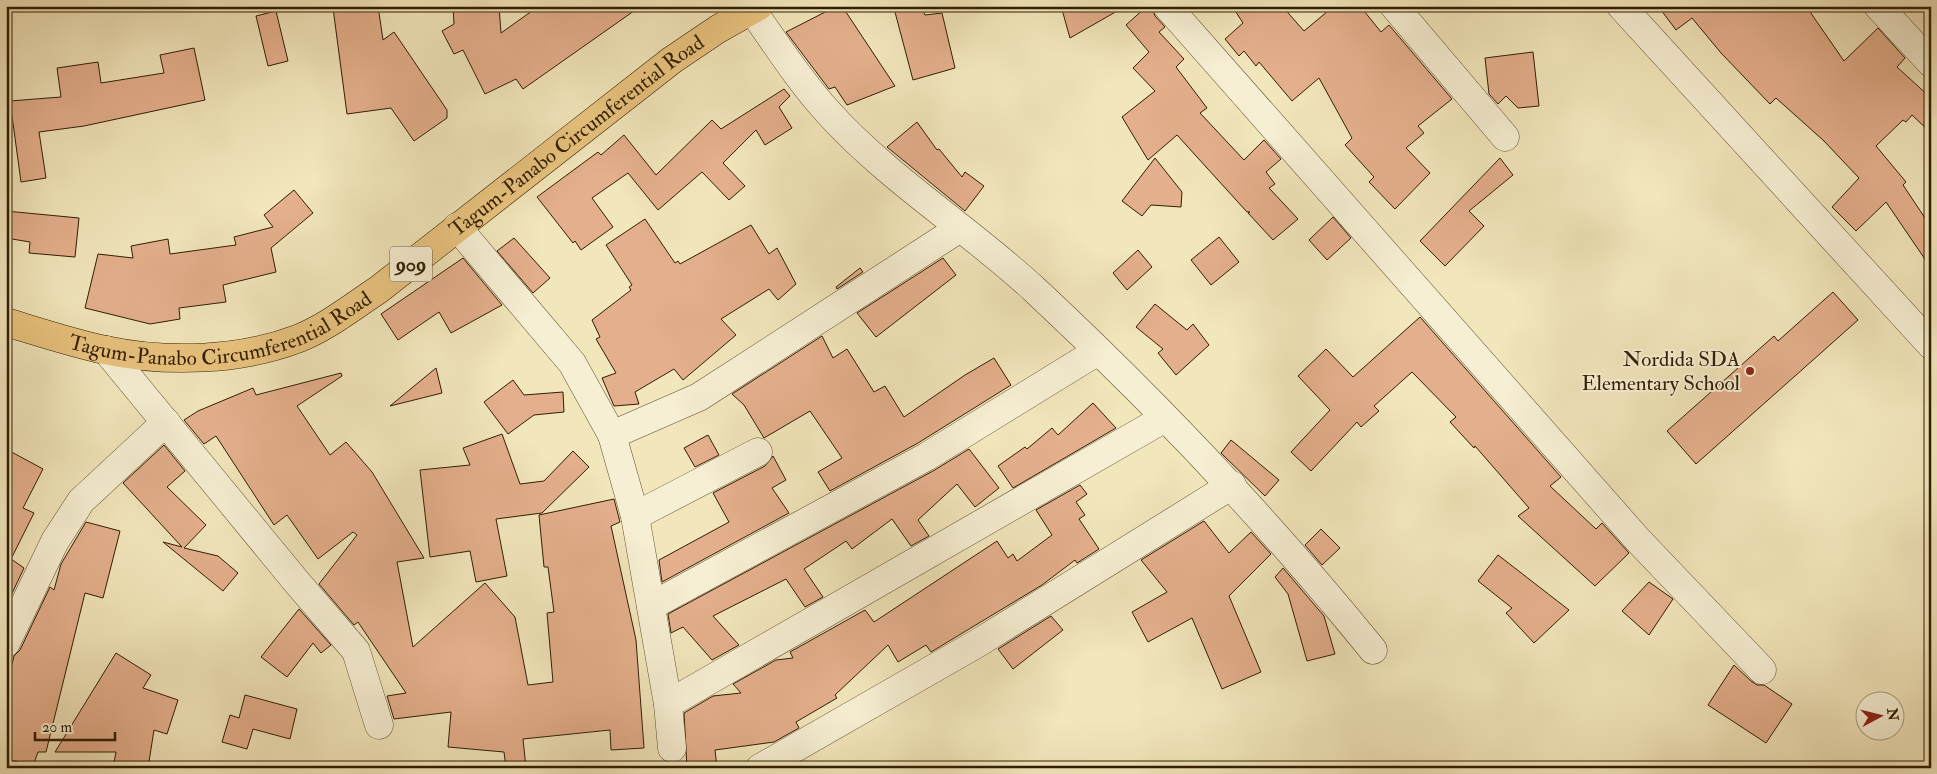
<svg xmlns="http://www.w3.org/2000/svg" width="1937" height="774" font-family="'IM FELL Double Pica',serif">
	<rect width="100%" height="100%" fill="#f2e6bb"/>
	<filter id="stains"><feTurbulence type="fractalNoise" baseFrequency=".004" numOctaves="4"/><feColorMatrix values="0 0 0 0 .2 0 0 0 0 .09 0 0 0 0 .02 0 0 0 .5 -.17"/></filter>
	<radialGradient id="worn" r=".72"><stop offset=".6" stop-color="#630" stop-opacity="0"/><stop offset="1" stop-color="#630" stop-opacity=".3"/></radialGradient>
	<g fill="#e4af8c" stroke="#311d03">
		<polygon points="349,6 378,6 383,40 394,32 447,110 447,118 414,141 391,108 347,114 333,8"/>
		<polygon points="453,6 499,6 501,33 539,6 641,6 523,89 516,79 485,94 463,50 454,54 442,31 454,24"/>
		<polygon points="837,6 842,6 895,86 847,105 835,87 829,89 786,32"/>
		<polygon points="917,6 921,6 925,15 942,13 955,68 913,80 895,12"/>
		<polygon points="1061,6 1126,6 1070,38"/>
		<polygon points="1147,6 1152,8 1155,16 1165,27 1159,32 1184,59 1176,67 1207,108 1200,113 1244,160 1264,140 1281,159 1266,172 1275,184 1269,188 1298,219 1273,240 1248,213 1250,212 1247,212 1177,135 1148,160 1122,117 1155,91 1133,68 1149,52 1126,25"/>
		<polygon points="1232,6 1282,6 1304,31 1334,6 1360,6 1381,32 1389,25 1452,99 1418,126 1424,133 1406,148 1430,173 1395,209 1369,182 1374,177 1345,145 1352,138 1319,78 1292,101 1259,62 1256,66 1244,51 1239,56 1225,39 1243,23"/>
		<polygon points="1658,6 1806,6 1844,61 1878,28 1905,58 1897,67 1931,98 1931,133 1912,115 1906,122 1903,120 1876,146 1906,182 1903,185 1931,227 1931,268 1886,202 1856,231 1832,207 1859,178 1824,141 1776,98 1770,104 1721,53 1692,18 1676,30"/>
		<polygon points="276,11 288,61 268,66 256,16"/>
		<polygon points="194,48 205,100 84,126 39,132 46,178 21,182 10,101 61,97 57,68 98,62 101,83 164,73 160,55"/>
		<polygon points="1533,52 1539,106 1518,108 1506,96 1498,104 1489,94 1485,58"/>
		<polygon points="784,89 790,96 779,107 792,128 765,145 756,130 723,163 745,186 729,200 702,172 658,210 628,173 592,198 613,227 581,250 575,241 573,243 537,197 598,152 601,155 624,135 656,175 712,120 721,129"/>
		<polygon points="917,122 937,150 939,149 962,177 965,172 984,186 965,211 887,147"/>
		<polygon points="1155,158 1182,192 1181,207 1151,205 1142,216 1122,201"/>
		<polygon points="1500,158 1513,175 1469,211 1484,226 1445,266 1420,241"/>
		<polygon points="294,190 313,213 271,248 276,272 223,285 226,302 179,308 180,319 150,324 85,308 98,254 133,258 131,246 168,239 170,254 236,245 234,237 273,227 264,215"/>
		<polygon points="6,211 79,218 75,257 29,253 30,242 6,238"/>
		<polygon points="1333,217 1351,238 1327,260 1309,240"/>
		<polygon points="645,219 675,263 678,261 680,264 751,225 769,254 777,248 796,284 778,300 769,289 721,319 736,335 683,380 674,369 635,392 639,404 614,406 602,378 616,373 596,339 600,337 592,320 631,290 629,287 632,285 606,245"/>
		<polygon points="1219,237 1239,262 1211,285 1191,260"/>
		<polygon points="514,238 550,278 533,293 497,251"/>
		<polygon points="1138,250 1152,267 1127,290 1113,273"/>
		<polygon points="463,258 502,305 451,333 439,312 398,340 381,314"/>
		<polygon points="943,258 956,275 876,337 857,313"/>
		<polygon points="860,268 863,272 837,289 836,287"/>
		<polygon points="1833,292 1858,320 1696,464 1667,431 1774,336 1778,341"/>
		<polygon points="1155,304 1187,330 1193,324 1209,345 1176,375 1158,353 1163,349 1136,327"/>
		<polygon points="1420,317 1561,477 1550,486 1596,529 1602,523 1629,553 1595,586 1518,516 1529,508 1475,446 1474,448 1450,422 1456,417 1412,372 1374,406 1379,411 1361,427 1357,422 1311,471 1291,452 1330,410 1298,376 1326,349 1353,377"/>
		<polygon points="822,336 833,358 847,349 874,392 885,386 904,417 965,375 994,358 1011,385 918,443 830,491 818,472 842,458 810,411 764,438 744,405 732,394"/>
		<polygon points="436,368 442,393 390,406"/>
		<polygon points="341,373 342,376 297,406 330,455 346,442 372,472 424,558 397,562 413,647 485,583 515,617 528,685 553,682 547,613 554,612 548,567 544,567 539,515 614,499 620,522 611,526 636,640 644,748 611,750 610,730 523,739 526,768 506,768 504,752 448,747 451,712 394,719 387,696 406,693 358,622 354,625 319,584 357,535 353,532 318,559 287,515 274,525 216,436 204,444 184,420 198,411 253,388 256,395"/>
		<polygon points="513,380 524,395 563,392 564,412 534,415 508,434 484,402"/>
		<polygon points="1093,403 1116,428 1013,488 998,466 1025,447 1027,449 1052,428 1058,435"/>
		<polygon points="502,434 520,484 544,481 573,451 589,467 542,513 496,519 507,576 476,582 470,551 430,557 420,470 470,465 463,448"/>
		<polygon points="708,435 719,455 695,467 684,448"/>
		<polygon points="1231,440 1279,480 1265,496 1221,453"/>
		<polygon points="164,445 185,471 167,487 206,525 184,548 218,556 238,573 223,591 163,542 182,547 123,483"/>
		<polygon points="6,449 43,469 23,508 34,513 11,559 24,568 6,606"/>
		<polygon points="969,449 999,488 975,507 957,484 918,520 929,536 911,546 892,519 852,549 846,541 804,569 823,597 805,607 786,579 713,616 739,645 712,660 683,627 671,633 668,614 933,471"/>
		<polygon points="773,456 786,480 772,488 789,513 662,582 659,560 729,522 713,493 765,466"/>
		<polygon points="1080,485 1087,494 1076,502 1085,515 1079,519 1099,549 1077,563 1075,560 1042,585 931,652 926,645 898,662 888,645 835,695 837,698 796,722 799,728 774,742 715,750 717,768 687,768 684,713 713,696 741,693 733,684 776,660 793,658 790,652 865,610 874,622 997,541 1008,558 1013,554 1017,561 1052,535 1036,510"/>
		<polygon points="1204,521 1229,553 1251,532 1271,554 1229,596 1261,672 1222,689 1192,618 1148,642 1132,612 1167,592 1141,560"/>
		<polygon points="86,522 120,531 103,598 85,593 46,752 38,752 33,766 6,759 6,690 14,656 20,650 50,587 54,590 61,564"/>
		<polygon points="1321,529 1340,548 1322,565 1305,545"/>
		<polygon points="1498,555 1569,610 1534,643 1506,613 1512,608 1478,581"/>
		<polygon points="1283,568 1324,616 1335,654 1307,661 1288,594 1275,577"/>
		<polygon points="1649,582 1673,599 1649,635 1622,611"/>
		<polygon points="299,609 331,645 321,653 313,643 287,677 261,657"/>
		<polygon points="1051,616 1063,630 1013,669 998,649"/>
		<polygon points="116,653 151,675 143,688 178,700 167,734 154,730 148,768 113,768 116,752 55,752"/>
		<polygon points="1734,665 1751,681 1757,685 1764,685 1792,704 1766,743 1708,705"/>
		<polygon points="245,695 297,709 290,739 253,729 247,749 222,742 230,715 239,718"/>
	</g>
	<g fill="none" stroke-linecap="round" stroke-linejoin="round">
		<defs>
			<g id="minor">
				<polyline points="1167,6 1638,540 1762,670"/>
				<polyline points="1394,6 1505,137"/>
				<polyline points="1621,6 1931,345"/>
				<polyline points="1878,6 1931,63"/>
				<path d="M752,10C776,44 799,80 827,111C888,179 968,228 1035,290C1155,402 1269,522 1373,650"/>
				<polyline points="457,227 572,363 612,435 635,516 668,704 672,748"/>
				<polyline points="106,350 295,580 356,651 379,725"/>
				<polyline points="612,435 699,397 960,228"/>
				<polyline points="635,516 758,452"/>
				<polyline points="651,606 926,457 1098,351"/>
				<polyline points="6,643 55,541 81,501 166,422"/>
				<polyline points="668,704 1165,418"/>
				<polyline points="760,768 978,643 1232,485"/>
			</g>
			<g id="primary">
				<path id="s1" d="M6,322C39,332 72,343 105,350C166,363 239,361 297,339C326,328 352,307 378,290L672,60L718,29L759,6"/>
			</g>
		</defs>
		<use href="#minor" stroke="#614f31" stroke-width="29"/>
		<use href="#primary" stroke="#311d03" stroke-width="29"/>
		<use href="#minor" stroke="#f7efd3" stroke-width="28"/>
		<use href="#primary" stroke="#e9c37e" stroke-width="28"/>
	</g>
	<circle fill="#8f2418" stroke="#f7efd3" stroke-width="2" cx="1750" cy="371" r="5"/>
	<g text-anchor="middle" stroke-width="4" stroke-linejoin="round" paint-order="stroke">
		<rect fill="#f7efd3" stroke="#6c5c41" stroke-width="1" x="390" y="246.5" width="42" height="35" rx="4"/>
		<g font-size="20" font-weight="bold" fill="#311d03">
			<text x="411" y="271">909</text>
		</g>
		<g font-size="21" fill="#311d03" stroke="#f7efd3">
			<text dy="7" stroke="none"><textPath href="#s1" startOffset="644">Tagum-Panabo Circumferential Road</textPath></text>
			<text dy="7" stroke="none"><textPath href="#s1" startOffset="224">Tagum-Panabo Circumferential Road</textPath></text>
		</g>
		<g font-size="21" fill="#311d03" stroke="#f7efd3" text-anchor="end">
			<text x="1740" y="366">Nordida SDA<tspan x="1740" dy="24">Elementary School</tspan></text>
		</g>
	</g>
	<rect width="1937" height="774" fill="none" stroke="#f2e6bb" stroke-width="25"/>
	<rect x="8" y="8" width="1922" height="759" fill="none" stroke="#311d03" stroke-width="2.5"/>
	<rect x="12" y="12" width="1912" height="749" fill="none" stroke="#311d03"/>
	<g transform="translate(1880 716) rotate(83)"><circle r="24" fill="#f7efd3" stroke="#a89b80"/>
	<path d="M0-4L9 19L0 12L-9 19Z" fill="#8f2418"/>
	<text y="-8" font-size="14" font-weight="bold" text-anchor="middle" fill="#311d03">N</text>
	</g>
	<path d="M35 732v8h80v-8" fill="none" stroke="#311d03" stroke-width="2.5"/>
	<text x="42" y="732" font-size="15" fill="#311d03" stroke="#f7efd3" stroke-width="4" paint-order="stroke">20 m</text>
	<rect width="100%" height="100%" filter="url(#stains)"/>
	<rect width="100%" height="100%" fill="url(#worn)"/>
</svg>
